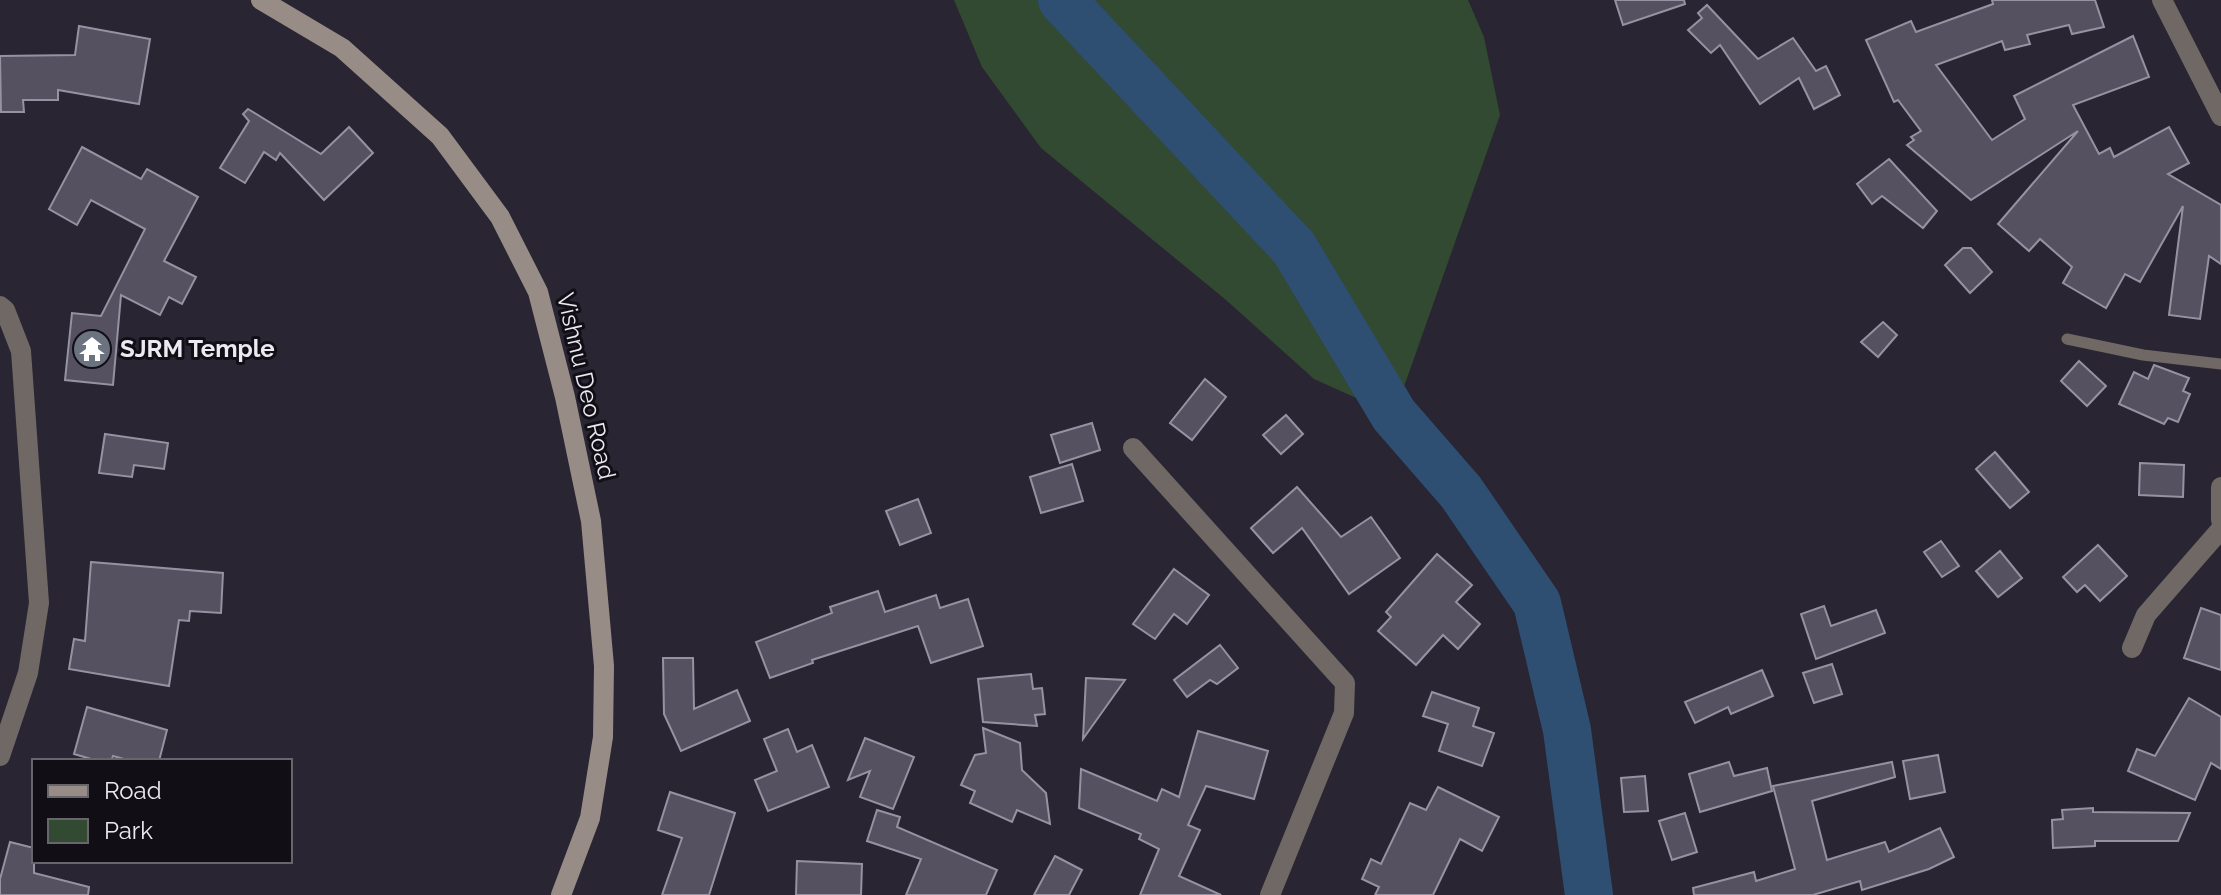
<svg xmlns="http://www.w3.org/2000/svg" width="2221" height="895" font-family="Raleway,sans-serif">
	<rect width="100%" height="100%" fill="#292532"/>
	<polygon fill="#314a31" points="954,0 1468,0 1484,37 1500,115 1394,415 1314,379 1226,300 1041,148 982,67"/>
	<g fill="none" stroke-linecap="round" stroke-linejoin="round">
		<polyline stroke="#2e4e72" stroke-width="48" points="1062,0 1294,248 1394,415 1461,492 1537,603 1567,730 1589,895"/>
	</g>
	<g fill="#555160" stroke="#9792a2" stroke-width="2">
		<polygon points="1615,0 1684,0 1685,4 1623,25"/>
		<polygon points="1992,0 2095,0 2104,27 2072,34 2069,25 2027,35 2030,44 2005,50 2002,41 1936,65 1992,140 2025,119 2014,96 2133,36 2149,77 2073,105 2099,154 2110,148 2114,157 2169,127 2189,163 2168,174 2221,205 2221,264 2209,256 2200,319 2169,315 2183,206 2140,282 2125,274 2106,308 2063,283 2072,267 2040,239 2029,251 1998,224 2078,131 1971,200 1907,145 1914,140 1911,137 1921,131 1898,100 1894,102 1866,40 1911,21 1916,32 1993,4"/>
		<polygon points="1707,5 1758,59 1793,38 1816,71 1826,66 1840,95 1814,109 1799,78 1760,104 1720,45 1711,53 1688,30 1702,18 1698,13"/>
		<polygon points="79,26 150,39 139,104 58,90 58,100 23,100 24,112 1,112 0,56 75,55"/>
		<polygon points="248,109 321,154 349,127 373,153 324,200 280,153 276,160 264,152 245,183 220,168 249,121 243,114"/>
		<polygon points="82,147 141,179 147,169 198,197 164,261 196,277 182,304 169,297 160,315 121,295 113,385 65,380 72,313 101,316 145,229 91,200 77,225 49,209"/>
		<polygon points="1889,159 1937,211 1923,228 1882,196 1872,204 1857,184"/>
		<polygon points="1963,248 1971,248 1992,272 1970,293 1945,265"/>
		<polygon points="1883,322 1897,335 1878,357 1861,342"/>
		<polygon points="2079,361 2106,386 2087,406 2061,381"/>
		<polygon points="2154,365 2189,378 2183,391 2190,394 2178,422 2168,418 2164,424 2119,404 2134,372 2148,379"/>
		<polygon points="1205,379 1226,397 1192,440 1170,423"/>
		<polygon points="1286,415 1303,434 1281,454 1263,435"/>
		<polygon points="1092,423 1100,450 1060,463 1051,435"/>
		<polygon points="105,434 168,443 164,469 134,465 132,477 99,473"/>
		<polygon points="1995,452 2029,492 2010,508 1976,469"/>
		<polygon points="2140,463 2184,465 2183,497 2139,495"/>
		<polygon points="1072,464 1083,501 1041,513 1030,477"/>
		<polygon points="1297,487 1341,537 1371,517 1400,558 1349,594 1302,528 1273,553 1251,528"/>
		<polygon points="918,499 931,533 900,545 886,511"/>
		<polygon points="1941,541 1959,566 1942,577 1924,552"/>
		<polygon points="2098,545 2127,576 2100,601 2085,585 2077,592 2063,577"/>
		<polygon points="2000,551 2022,578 1998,597 1976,571"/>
		<polygon points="1437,554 1472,585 1456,602 1480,624 1458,649 1443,635 1416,665 1378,631 1391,617 1386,612"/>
		<polygon points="91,562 223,573 221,613 190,611 189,621 179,620 169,686 69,669 74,639 85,641"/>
		<polygon points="1174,569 1209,595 1187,624 1174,614 1155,639 1133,624"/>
		<polygon points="878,591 885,612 936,595 940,608 968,599 983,646 931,663 918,626 812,660 813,663 770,678 756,642 832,613 830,607"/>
		<polygon points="1824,606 1831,626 1876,610 1885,633 1816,659 1801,614"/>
		<polygon points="2201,608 2221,615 2221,670 2184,658"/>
		<polygon points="1220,645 1238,668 1217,684 1210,680 1187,697 1174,680"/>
		<polygon points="663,658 693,658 694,709 737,690 750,721 681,751 664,714"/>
		<polygon points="1832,664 1842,694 1814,703 1803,673"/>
		<polygon points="1762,670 1773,696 1731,714 1728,707 1695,723 1685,702"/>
		<polygon points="1031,674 1033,689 1042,688 1045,714 1035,715 1037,726 983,722 978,679"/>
		<polygon points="1086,678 1125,680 1083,739 1085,698"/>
		<polygon points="1432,692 1479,708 1473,726 1494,733 1482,766 1439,751 1448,724 1423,716"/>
		<polygon points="2189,698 2221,717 2221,769 2211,763 2195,800 2128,771 2137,749 2155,756"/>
		<polygon points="87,707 167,730 159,761 131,761 113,756 111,761 98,761 74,754"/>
		<polygon points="983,728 1020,743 1022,770 1046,793 1050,824 1017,810 1012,822 970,803 975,791 961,785 975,755 986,753"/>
		<polygon points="788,729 797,752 812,745 829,787 768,811 755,780 777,771 764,739"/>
		<polygon points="1198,731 1268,751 1254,799 1206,786 1188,825 1200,830 1179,876 1221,895 1140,895 1159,849 1139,839 1141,834 1079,808 1081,769 1157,801 1162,789 1179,797"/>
		<polygon points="865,738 914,757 893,809 860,797 870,771 848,780"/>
		<polygon points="1938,755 1945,792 1910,799 1903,761"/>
		<polygon points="1729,762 1734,776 1767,768 1772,791 1700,812 1689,774"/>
		<polygon points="1892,762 1895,777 1812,801 1827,860 1885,842 1889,852 1940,828 1954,857 1929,869 1862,890 1860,881 1813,895 1694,895 1693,888 1754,872 1756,881 1795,869 1773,786"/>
		<polygon points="1645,776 1648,811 1624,812 1621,778"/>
		<polygon points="1438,787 1499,817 1482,851 1460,839 1433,895 1375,895 1379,887 1362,879 1371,859 1381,864 1410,803 1426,810"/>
		<polygon points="670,792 735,813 709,895 662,895 682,838 658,830"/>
		<polygon points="2093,808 2093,812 2190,813 2178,841 2095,841 2095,846 2053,848 2052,820 2063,819 2062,810"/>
		<polygon points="877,810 900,817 897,827 997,870 986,895 906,895 921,859 867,841"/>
		<polygon points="1685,813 1697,852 1672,860 1659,821"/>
		<polygon points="10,842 34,848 34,873 89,887 88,895 0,895 0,879"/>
		<polygon points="1055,856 1082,870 1069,895 1034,895"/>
		<polygon points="797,861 862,864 861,895 796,895"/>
	</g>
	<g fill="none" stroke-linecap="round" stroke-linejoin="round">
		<polyline stroke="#6f6864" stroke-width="11" points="2067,339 2143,355 2221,364"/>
		<g stroke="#6f6864" stroke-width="20">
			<polyline points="2162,0 2221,116"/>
			<polyline points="0,306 5,310 21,351 39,603 28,673 0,756"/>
			<polyline points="1133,448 1345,683 1344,713 1270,895"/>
			<polyline points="2221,487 2221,520"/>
			<polyline points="2132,648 2146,615 2221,529"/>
		</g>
		<polyline stroke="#988c87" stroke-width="20" points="261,0 342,48 440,136 500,217 538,292 565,397 591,521 604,666 603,737 590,818 561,895"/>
	</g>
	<defs>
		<symbol id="temple-disc" viewBox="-11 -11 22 22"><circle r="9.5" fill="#6b7280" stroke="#110f15"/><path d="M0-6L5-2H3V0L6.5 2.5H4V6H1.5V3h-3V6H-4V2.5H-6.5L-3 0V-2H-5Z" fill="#fff"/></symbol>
	</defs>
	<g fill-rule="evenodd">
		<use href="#temple-disc" x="70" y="327" width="44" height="44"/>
	</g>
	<g text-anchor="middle" stroke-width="6" stroke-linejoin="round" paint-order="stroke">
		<g font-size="24" font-weight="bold" fill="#ebe9f1" stroke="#110f15" text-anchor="start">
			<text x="120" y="357">SJRM Temple</text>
		</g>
		<g font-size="24" fill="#ebe9f1" stroke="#110f15">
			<text transform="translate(586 386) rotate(77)" y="8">Vishnu Deo Road</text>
		</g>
	</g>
	<rect x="32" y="759" width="260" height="104" fill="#110f15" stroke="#68666d" stroke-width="2"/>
	<rect x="48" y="785" width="40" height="12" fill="#988c87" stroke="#68666d" stroke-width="2"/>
	<text x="104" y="799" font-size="24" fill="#ebe9f1">Road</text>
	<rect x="48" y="819" width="40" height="24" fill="#314a31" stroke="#68666d" stroke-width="2"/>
	<text x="104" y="839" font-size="24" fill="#ebe9f1">Park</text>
</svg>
